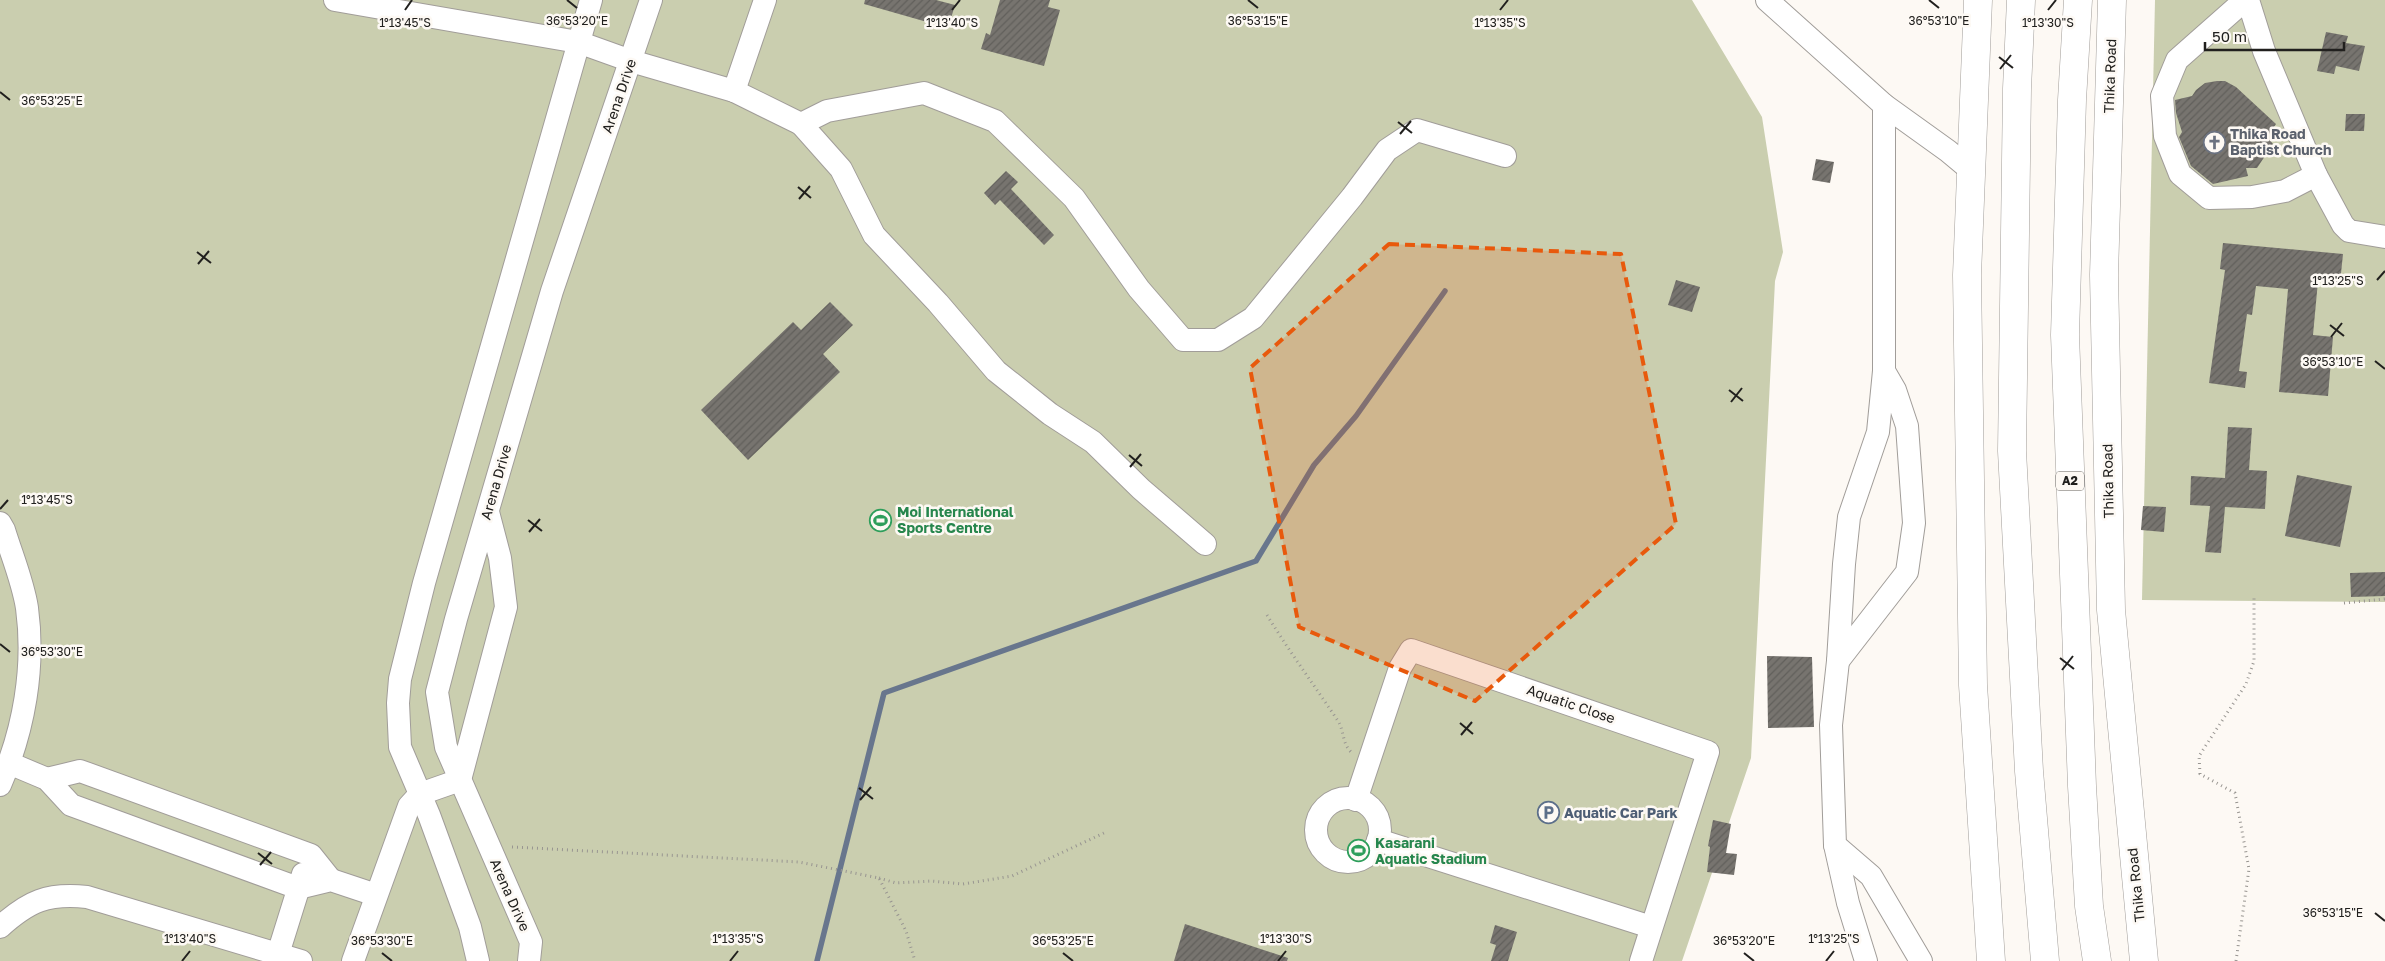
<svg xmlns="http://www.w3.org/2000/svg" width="2385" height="961" font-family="'Golos Text',sans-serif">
	<defs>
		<pattern id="building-hatch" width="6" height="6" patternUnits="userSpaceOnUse" patternTransform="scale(1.25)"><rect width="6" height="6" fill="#77746f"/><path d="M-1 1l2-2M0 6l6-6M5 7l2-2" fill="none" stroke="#615f5b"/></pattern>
	</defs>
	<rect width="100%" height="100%" fill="#fdf9f4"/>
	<g fill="#caceaf">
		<polygon points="0,0 1692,0 1762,117 1783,252 1775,281 1751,758 1682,961 0,961"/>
		<polygon points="2155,0 2385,0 2385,602 2142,600"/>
	</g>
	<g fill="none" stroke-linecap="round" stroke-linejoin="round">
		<polyline stroke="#68768d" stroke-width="5.5" points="817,961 884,693 1256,561 1314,465 1356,416 1445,291"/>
	</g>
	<g fill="url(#building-hatch)">
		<polygon points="865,0 936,0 955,5 948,28 864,4"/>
		<polygon points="1000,0 1050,0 1048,7 1060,10 1044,66 981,49 986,33 990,35"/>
		<polygon points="2326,32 2348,36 2346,43 2365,46 2359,71 2336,66 2334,74 2317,71"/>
		<polygon points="2217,81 2225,81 2236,87 2276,124 2267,137 2273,144 2257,168 2246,168 2248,176 2213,184 2191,166 2179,137 2182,132 2176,113 2175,100 2192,96 2196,90 2205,83"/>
		<polygon points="2346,114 2365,114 2364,131 2345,131"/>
		<polygon points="1816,159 1834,162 1830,183 1812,180"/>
		<polygon points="1006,171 1018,182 1011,189 1054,235 1044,245 1000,200 995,205 984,193"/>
		<polygon points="2223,243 2343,254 2340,283 2318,281 2313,335 2333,337 2328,396 2279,392 2288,289 2256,286 2252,315 2247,314 2239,371 2247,372 2245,388 2209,383 2225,270 2220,269"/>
		<polygon points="1676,280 1700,287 1692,312 1668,305"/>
		<polygon points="830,302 853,325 823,354 840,372 748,460 701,410 793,322 801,330"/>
		<polygon points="2228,427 2252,428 2249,470 2267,471 2265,509 2225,507 2221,553 2205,552 2210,506 2190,505 2191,476 2225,478"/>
		<polygon points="2297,475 2352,486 2340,547 2285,536"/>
		<polygon points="2143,506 2166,507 2164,532 2141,530"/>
		<polygon points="2385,572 2385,596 2351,597 2350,573"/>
		<polygon points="1767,656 1812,657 1814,727 1768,728"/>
		<polygon points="1713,820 1731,824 1726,853 1737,854 1734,875 1707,872 1710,847 1708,846"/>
		<polygon points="1185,924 1288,958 1287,961 1174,961"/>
		<polygon points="1495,925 1517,932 1508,961 1491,961 1496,945 1490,943"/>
	</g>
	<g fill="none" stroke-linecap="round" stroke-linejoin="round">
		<defs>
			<g id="minor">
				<polyline points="335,0 578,42 631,61 734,91 801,124 841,169 874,235 938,303 996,371 1050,414 1093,442 1141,489 1205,544"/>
				<polyline points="1767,0 1884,105 1948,151 1972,171"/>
				<polyline points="2245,0 2177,60 2162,96 2165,136 2180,174 2209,198 2252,197 2285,191 2316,175 2264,51 2248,0"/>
				<polyline points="734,91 765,0"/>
				<polyline points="1884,105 1884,371 1878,432 1849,517 1844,564 1838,661 1831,725 1835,845 1871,876 1921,961"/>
				<polyline points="801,124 827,111 924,93 995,121 1074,198 1139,289 1183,340 1218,340 1253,318 1352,197 1387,150 1417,130 1505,156"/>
				<polyline points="2316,175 2343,225 2349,231 2385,237"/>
				<path d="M0,523L4,530C12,556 23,582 27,608C35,668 24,730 0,785"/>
				<polyline points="1838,661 1907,572 1914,523 1907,426 1895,390 1884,371"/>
				<polyline points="9,763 47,779 71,805 298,888 331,880 376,895"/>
				<polyline points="47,779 80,771 311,855 331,880"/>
				<circle cx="1348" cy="830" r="32"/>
				<polyline points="1356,800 1400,668 1411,650 1708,752 1641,961"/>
				<polyline points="1378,840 1651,927"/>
				<polyline points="1835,845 1848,903 1866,961"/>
				<path d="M0,927C29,901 47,893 87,897L301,961"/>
				<polyline points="278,954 303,874"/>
				<polyline points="353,961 409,806 420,794 460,780 506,607 500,558 488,512"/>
				<polyline points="478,961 470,927 429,815 400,747 398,703 400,679 424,583 591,0"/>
				<polyline points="529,961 531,942 446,747 437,692 456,619 552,291 651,0"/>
			</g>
			<g id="major">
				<polyline points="1978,0 1967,275 1973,685 1991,961"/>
				<polyline points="2112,0 2104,275 2111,610 2144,961"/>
			</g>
			<g id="highway">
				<polyline points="2021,0 2017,89 2012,451 2029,771 2045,961"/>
				<polyline points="2078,0 2072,100 2065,335 2082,786 2089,906 2097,961"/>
			</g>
		</defs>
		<use href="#minor" stroke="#a19d99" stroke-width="24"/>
		<use href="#major" stroke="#a19d99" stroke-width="29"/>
		<use href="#highway" stroke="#a19d99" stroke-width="29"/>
		<g stroke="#989591" stroke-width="3" stroke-dasharray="1 4" stroke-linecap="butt">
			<polyline points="2344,603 2385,599"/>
			<path d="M1267,615C1289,651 1314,685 1338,721C1344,730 1342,743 1351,752"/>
			<polyline points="512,847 799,862 879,878 906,931 915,961"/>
			<polyline points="879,878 896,883 931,881 963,884 1012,876 1106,832"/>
			<polyline points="2236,961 2249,869 2235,793 2200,774 2199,756 2246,684 2254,661 2254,596"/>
		</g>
		<use href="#minor" stroke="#fff" stroke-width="22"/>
		<use href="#major" stroke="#fff" stroke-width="28"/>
		<use href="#highway" stroke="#fff" stroke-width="28"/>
	</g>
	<path fill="#e8590c" fill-opacity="0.2" stroke="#e8590c" stroke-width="4" stroke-dasharray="10 6" stroke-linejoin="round" d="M1389,244L1621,254L1676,524L1475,701L1299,627L1250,368Z"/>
	<path fill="none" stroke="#21201e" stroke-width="2" d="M567,0L577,8M1248,0L1258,8M1929,0L1939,8M405,10L412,0M952,10L960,0M1500,10L1508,0M2048,10L2056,0M1999,57L2013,68M2000,69L2011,55M0,92L10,100M1398,122L1412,133M1400,134L1411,121M798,187L811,198M799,199L810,186M197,252L211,263M198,264L209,251M2377,280L2385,271M2330,325L2344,336M2331,337L2342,323M2375,361L2385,369M1729,390L1743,401M1731,402L1742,388M1129,455L1142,466M1130,467L1141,454M0,509L8,500M528,520L542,531M529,532L540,519M0,644L10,652M2060,658L2074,669M2062,670L2073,656M1460,723L1473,734M1461,735L1472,722M859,788L873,799M860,800L871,787M258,853L272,864M260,865L271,852M2375,913L2385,921M382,953L392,961M1063,953L1073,961M1744,953L1754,961M182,961L190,951M730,961L738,951M1278,961L1286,951M1826,961L1834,951"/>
	<defs>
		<symbol id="church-ring" viewBox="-11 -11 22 22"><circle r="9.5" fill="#fdf9f4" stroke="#6b7280" stroke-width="1.5"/><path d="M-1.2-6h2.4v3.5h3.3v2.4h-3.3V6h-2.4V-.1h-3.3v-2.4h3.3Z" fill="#6b7280"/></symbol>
		<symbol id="stadium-ring" viewBox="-11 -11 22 22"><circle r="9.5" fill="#fdf9f4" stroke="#2e9e5b" stroke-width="1.5"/><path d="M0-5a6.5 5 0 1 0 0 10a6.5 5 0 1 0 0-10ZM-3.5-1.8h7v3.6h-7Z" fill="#2e9e5b"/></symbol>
		<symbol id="parking-ring" viewBox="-11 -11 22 22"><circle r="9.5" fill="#fdf9f4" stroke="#5c6f8a" stroke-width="1.5"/><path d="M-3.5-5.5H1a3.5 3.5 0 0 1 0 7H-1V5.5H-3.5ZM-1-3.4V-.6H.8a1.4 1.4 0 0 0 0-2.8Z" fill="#5c6f8a"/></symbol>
	</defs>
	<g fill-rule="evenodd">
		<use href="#church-ring" x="2202" y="130" width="25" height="25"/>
		<use href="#stadium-ring" x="868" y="508" width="25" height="25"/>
		<use href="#parking-ring" x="1536" y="800" width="25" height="25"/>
		<use href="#stadium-ring" x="1346" y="838" width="25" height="25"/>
	</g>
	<g text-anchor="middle" stroke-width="5" stroke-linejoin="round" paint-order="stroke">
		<rect fill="#fdf9f4" stroke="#63615e" stroke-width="1" x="2056" y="471.5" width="28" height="19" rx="4"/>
		<g font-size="12" font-weight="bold" fill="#21201e">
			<text x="2070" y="485">A2</text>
		</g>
		<g font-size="14" fill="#21201e" stroke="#fdf9f4">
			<text transform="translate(2110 76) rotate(-88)" y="5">Thika Road</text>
			<text transform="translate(619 96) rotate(-71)" y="5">Arena Drive</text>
			<text transform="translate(2108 481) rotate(-91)" y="5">Thika Road</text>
			<text transform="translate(496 482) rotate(-74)" y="5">Arena Drive</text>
			<text transform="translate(1571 704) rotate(19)" y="5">Aquatic Close</text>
			<text transform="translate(2136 885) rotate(-96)" y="5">Thika Road</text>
			<text transform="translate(510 895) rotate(66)" y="5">Arena Drive</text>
		</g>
		<g font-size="14" font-weight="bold" fill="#5b616d" stroke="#fdf9f4" text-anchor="start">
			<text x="2230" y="139">Thika Road<tspan x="2230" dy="16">Baptist Church</tspan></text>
		</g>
		<g font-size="14" font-weight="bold" fill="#27864d" stroke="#fdf9f4" text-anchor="start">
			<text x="897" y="517">Moi International<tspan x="897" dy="16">Sports Centre</tspan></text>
			<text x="1375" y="848">Kasarani<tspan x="1375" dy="16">Aquatic Stadium</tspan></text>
		</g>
		<g font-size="14" font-weight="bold" fill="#4e5e75" stroke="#fdf9f4" text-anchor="start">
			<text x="1564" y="818">Aquatic Car Park</text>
		</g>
	</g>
	<g font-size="12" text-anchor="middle" fill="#21201e" stroke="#fdf9f4" stroke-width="5" stroke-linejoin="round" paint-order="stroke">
		<text x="577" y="25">36°53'20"E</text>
		<text x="1258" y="25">36°53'15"E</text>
		<text x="1939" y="25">36°53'10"E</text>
		<text x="405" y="27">1°13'45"S</text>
		<text x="952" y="27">1°13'40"S</text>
		<text x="1500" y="27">1°13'35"S</text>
		<text x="2048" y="27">1°13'30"S</text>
		<text x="52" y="105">36°53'25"E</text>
		<text x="2338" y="285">1°13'25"S</text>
		<text x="2333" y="366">36°53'10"E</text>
		<text x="47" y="504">1°13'45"S</text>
		<text x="52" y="656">36°53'30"E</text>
		<text x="2333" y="917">36°53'15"E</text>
		<text x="190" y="943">1°13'40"S</text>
		<text x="738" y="943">1°13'35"S</text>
		<text x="1286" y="943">1°13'30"S</text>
		<text x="1834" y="943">1°13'25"S</text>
		<text x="382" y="945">36°53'30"E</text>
		<text x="1063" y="945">36°53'25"E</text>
		<text x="1744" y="945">36°53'20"E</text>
	</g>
	<path d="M2205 42v8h139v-8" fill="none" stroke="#21201e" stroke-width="2.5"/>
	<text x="2212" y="42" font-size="15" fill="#21201e" stroke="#fdf9f4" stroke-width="4" paint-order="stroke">50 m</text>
</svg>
